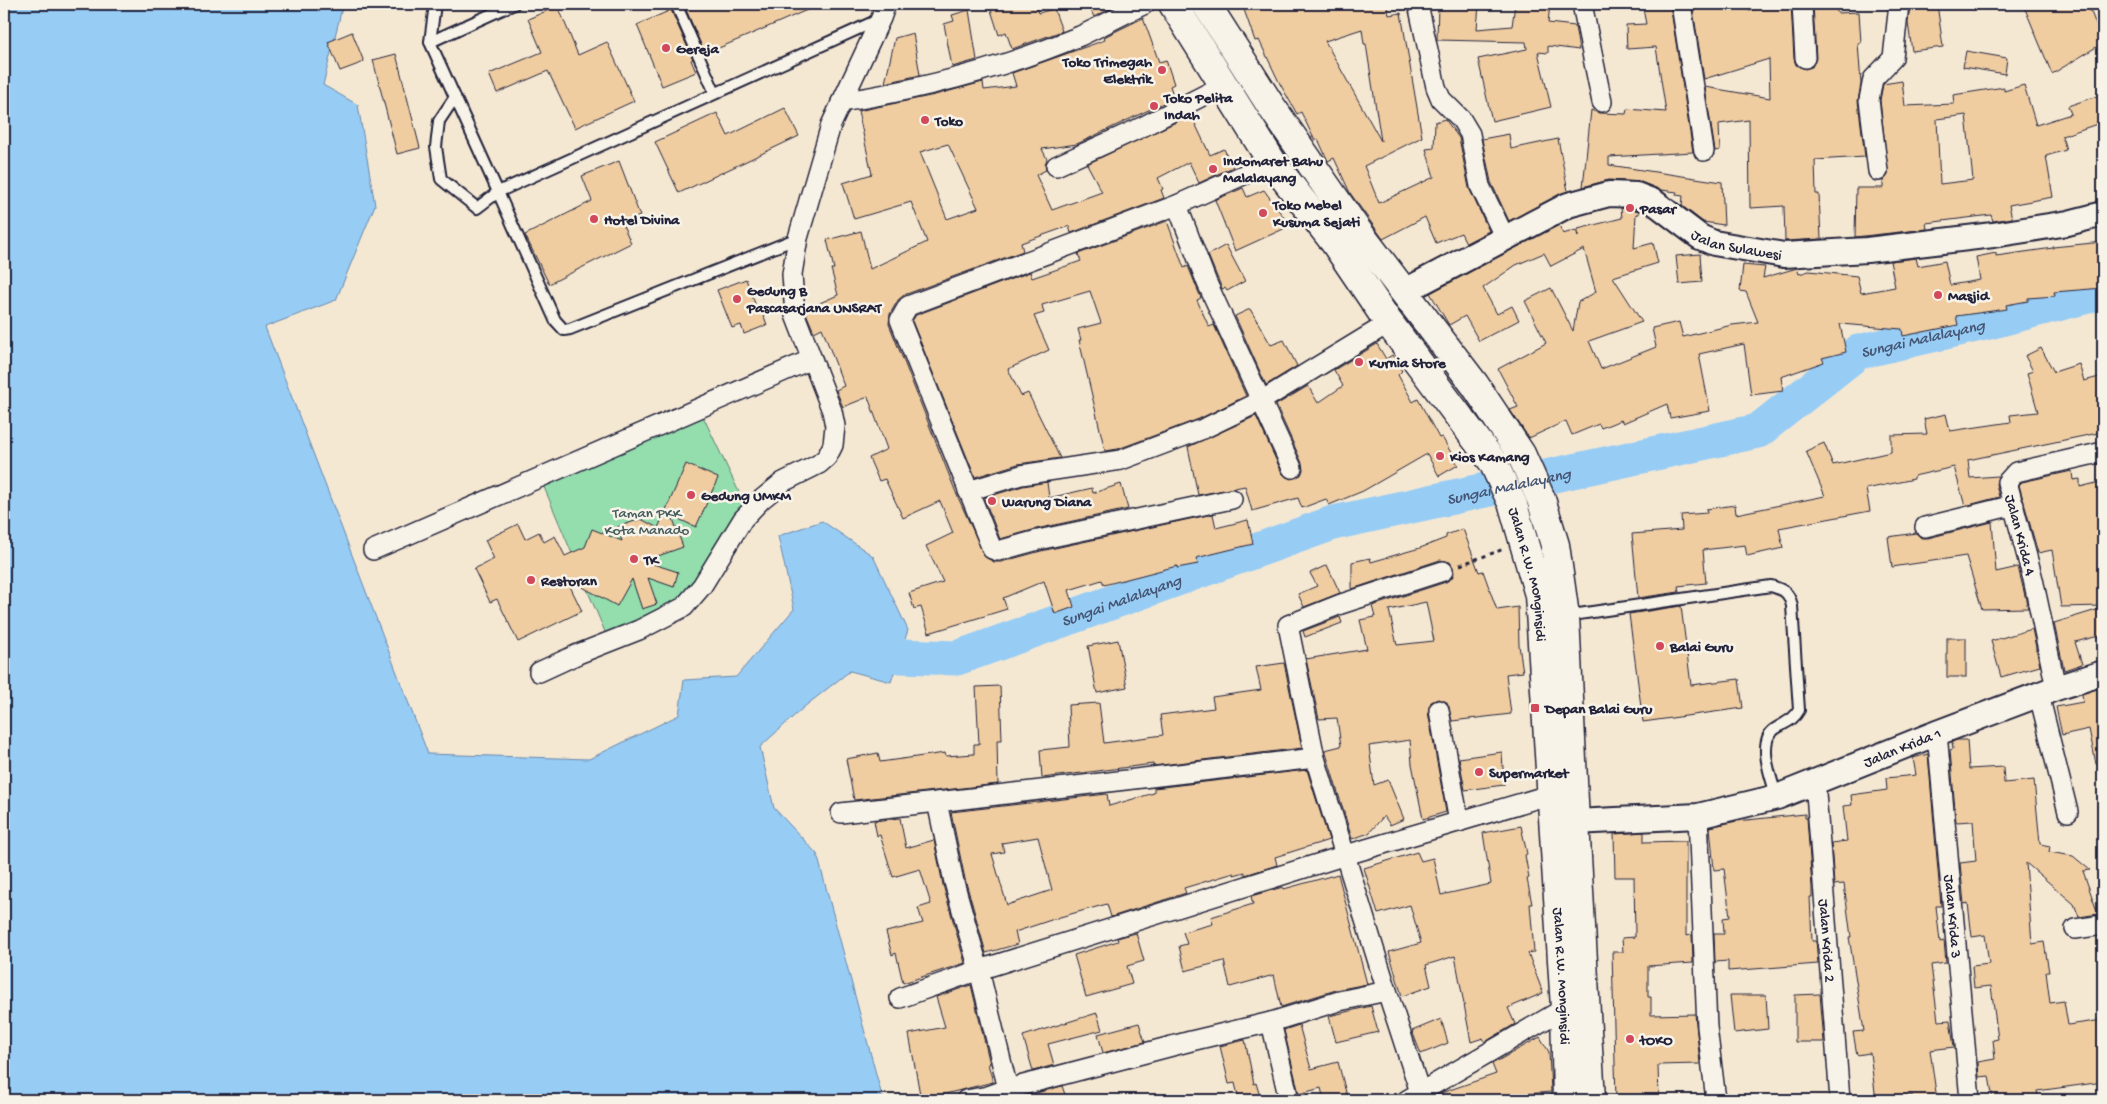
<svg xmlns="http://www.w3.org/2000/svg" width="2107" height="1104" font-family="'Gochi Hand',sans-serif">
	<rect width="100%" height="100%" fill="#f5e8d3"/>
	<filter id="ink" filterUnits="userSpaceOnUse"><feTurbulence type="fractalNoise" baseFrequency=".02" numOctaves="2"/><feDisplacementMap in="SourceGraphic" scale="10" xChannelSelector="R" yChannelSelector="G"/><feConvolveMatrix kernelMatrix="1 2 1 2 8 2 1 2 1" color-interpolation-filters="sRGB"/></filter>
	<g filter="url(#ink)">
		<polygon fill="#94ddad" stroke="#5b8074" points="700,410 748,511 683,604 608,639 541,480"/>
		<polygon fill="#97ccf5" stroke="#6888ab" points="4,4 343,4 323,85 358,105 375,205 336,300 265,327 428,754 589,759 679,715 684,680 736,677 794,609 778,536 822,521 873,556 908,630 891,682 850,671 804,707 760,747 774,808 817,854 883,1100 4,1100"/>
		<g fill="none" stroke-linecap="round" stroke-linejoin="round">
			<path stroke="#97ccf5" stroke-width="35" id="s1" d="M900,656L957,658L1333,523L1758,431L1858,352L1985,323L2103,292"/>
		</g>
		<g fill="#f0cda1" stroke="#22223b" fill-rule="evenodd">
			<polygon points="687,4 821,4 705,54 684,5"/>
			<polygon points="989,4 1035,4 1038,13 1054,9 1062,31 1012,49 1006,32 999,35"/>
			<polygon points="1088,4 1120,4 1094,17"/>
			<path d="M1242,4H1387L1389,15L1401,13L1422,137L1364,166L1379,203L1434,177L1426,149L1434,148L1435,122L1445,119L1459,138L1469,188L1489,231L1466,243L1461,233L1436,243L1425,217L1383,239L1350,193L1334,158L1328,161L1318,139L1315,141L1301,112L1297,114L1279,82L1259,40L1255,41ZM1362,29L1364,44H1366L1381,141L1325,41Z"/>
			<polygon points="1438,4 1479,4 1477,29 1512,26 1515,4 1550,4 1548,23 1575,26 1579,50 1548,46 1548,53 1538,52 1551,107 1492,121 1478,59 1527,49 1526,42 1437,40"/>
			<polygon points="1642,4 1670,4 1693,152 1609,157 1609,165 1722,182 1724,225 1703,222 1682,206 1683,196 1676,195 1677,192 1661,190 1641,182 1609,180 1583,187 1591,110 1599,113 1626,114 1627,109 1666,112 1656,47 1627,49 1626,25 1646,24"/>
			<polygon points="1692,4 1748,4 1749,11 1774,4 1791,4 1794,59 1796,65 1805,69 1812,67 1816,58 1813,4 1836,4 1837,13 1859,12 1861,43 1858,43 1861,84 1858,101 1865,157 1815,160 1816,194 1819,194 1821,239 1785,241 1784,206 1750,208 1749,120 1719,124 1720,150 1715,151 1705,87 1770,98 1769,59 1704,79"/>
			<polygon points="1910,4 1937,4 1943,47 1912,51 1908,23"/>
			<polygon points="2023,4 2088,4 2103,43 2052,74"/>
			<polygon points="558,6 578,55 607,42 634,101 575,128 548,71 497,93 489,74 542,52 528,19"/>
			<polygon points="671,10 693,59 691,60 696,72 662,86 637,25"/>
			<polygon points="969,10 977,60 952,67 944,24 954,21 952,15"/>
			<path d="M1143,18L1159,62L1166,60L1174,84L1170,86L1174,98L1077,144L1042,149L1047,159L1045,164L1046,170L1036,175L1052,210L1102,192L1087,164L1191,115L1210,155L1224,149L1233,167L1199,183L1189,162L1158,178L1163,189L1161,190L1164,198L1071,233L1069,226L1021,243L1023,251L904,295L898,300L890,314L889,324L957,495L985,557L994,562H1001L1041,551L1213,514L1216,528L1248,520L1253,544L1196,558L1198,564L1177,568V566L1104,585L1102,580L1069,590L1074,607L1055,614L1044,581L1003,598L1007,609L929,633L921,607L914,609L909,593L943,582L926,546L953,533L940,501L903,518L885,479L879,481L869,458L887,449L868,397L843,407L836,390L844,386L822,328L814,332L806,313V309L838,295L831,269H834L827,240L861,231L870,269L927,242L911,202L854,219L843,183L872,174L858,111L935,95L983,82L984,90L1016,86L1012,73L1105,40L1104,37ZM948,144L978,208L947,219L920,152Z"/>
			<polygon points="352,32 364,62 340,71 328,42"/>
			<polygon points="913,33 920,75 885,83 895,38"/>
			<polygon points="1966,51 2007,58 2005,74 1963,67"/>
			<polygon points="396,54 420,148 397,154 373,60"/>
			<path d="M1902,81L1905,106L1954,104L1953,95L2004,87V91L2024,85L2036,125L2071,114L2068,106L2103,94V122L2062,136L2066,150L2046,156L2053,197L2009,205L2012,218L1993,221L1991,215L1926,223L1927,229L1855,237L1856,188H1883V181L1888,175L1880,100L1883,84ZM1966,115L1973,180L1940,184L1937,119Z"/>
			<polygon points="785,108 799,136 679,193 655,142 717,113 728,136"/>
			<polygon points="1509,134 1511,149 1558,139 1568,191 1509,221 1491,182 1482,139"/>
			<polygon points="619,161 640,216 622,223 631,243 549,284 525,235 592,201 582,176"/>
			<polygon points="1243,188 1247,197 1264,190 1290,226 1235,251 1215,200"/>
			<polygon points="1621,208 1639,211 1639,214 1636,214 1634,248 1653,243 1658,263 1613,277 1642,322 1589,341 1601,369 1656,347 1652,328 1679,322 1683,337 1732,325 1758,322 1746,292 1740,291 1743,265 1765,267 1763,278 1797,268 1799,274 1809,271 1857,276 1861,293 1895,287 1890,261 1916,258 1918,266 1945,261 1950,285 1980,280 1976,257 1996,253 1996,256 2053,248 2053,247 2103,242 2103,288 2054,292 2055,296 2028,298 2028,301 2006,305 2007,309 1956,316 1958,325 1903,336 1902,329 1840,324 1846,352 1822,358 1824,362 1781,377 1783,391 1751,395 1744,344 1699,354 1710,411 1670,418 1667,404 1623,423 1621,420 1601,428 1599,424 1572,435 1566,421 1529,438 1510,410 1518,407 1498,369 1546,343 1525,301 1551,288 1573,331 1578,302 1596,292 1584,249 1551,266 1544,253 1516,265 1483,288 1497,314 1512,306 1519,320 1479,341 1465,316 1449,325 1430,293 1559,225 1563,234 1576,230 1578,236 1578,229 1622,218"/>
			<polygon points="1167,221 1184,268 1188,266 1201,298 1197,300 1209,327 1214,325 1246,396 1199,419 1118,449 1105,451 1079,340 1081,340 1078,329 1101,323 1090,291 1042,305 1044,313 1034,316 1049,350 1008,369 1021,396 1028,393 1060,458 1018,464 975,477 912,321 916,315 1030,272 1032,278 1081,261 1078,254"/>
			<polygon points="1226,245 1245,281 1227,291 1225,288 1222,289 1208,255"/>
			<polygon points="1700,254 1702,282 1679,284 1676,256"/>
			<polygon points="746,279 757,309 761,308 767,325 744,334 741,325 732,328 717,290"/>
			<polygon points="1250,309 1271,345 1284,340 1297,366 1266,385 1235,316"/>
			<polygon points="1377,344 1386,359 1392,355 1402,371 1398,375 1413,402 1418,399 1439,438 1442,437 1458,465 1439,476 1427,454 1363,491 1329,505 1326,499 1302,508 1298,498 1252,511 1245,486 1198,495 1188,447 1256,416 1282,473 1286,477 1291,479 1301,475 1303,470 1302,463 1276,405 1308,386 1318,403 1343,386 1334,370"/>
			<polygon points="2041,348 2054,372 2079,364 2084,381 2103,376 2103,402 2100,403 2103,432 1968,460 1970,478 1998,476 1996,484 1999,497 1965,506 1954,467 1914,476 1914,479 1866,489 1870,511 1779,528 1783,548 1747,556 1745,545 1703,550 1706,583 1678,586 1679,592 1638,598 1632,534 1682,530 1681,515 1707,513 1706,509 1735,505 1736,514 1825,496 1806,451 1824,443 1833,465 1891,452 1891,435 1927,434 1924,419 1946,414 1950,431 2011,422 2010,415 2038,412 2027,373 2033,371 2025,356"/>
			<polygon points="686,464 718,478 696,527 672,516 683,547 644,561 678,572 674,587 648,578 657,604 642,609 632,579 617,606 566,578 582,611 518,642 497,599 490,602 474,569 494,559 485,540 518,524 525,539 539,532 544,542 555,536 565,556 585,547 592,529 622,541 617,527 641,519 658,528"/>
			<polygon points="2072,471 2073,480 2080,479 2080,487 2100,482 2103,496 2103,504 2099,505 2103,537 2100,538 2103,555 2103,606 2061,607 2052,550 2038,553 2019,485 2022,482"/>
			<polygon points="1047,482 1049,498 1092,488 1093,493 1121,484 1128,509 1036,529 1000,539 984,498 1023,486"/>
			<polygon points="1992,522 1996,572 2018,567 2028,608 1982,609 1966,556 1892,567 1888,537 1916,533 1921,538 1928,538"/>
			<path d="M1463,529L1479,572L1483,571L1497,610L1518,607L1519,645L1523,672L1506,674L1511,714L1452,721L1447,702L1438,699L1431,702L1428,712L1446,812L1423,819L1412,764L1410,740L1369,746L1374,785L1388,780L1404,819L1390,825L1384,816L1369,833L1352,839L1325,750L1341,746L1337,718L1319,719L1306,659L1367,649L1360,620L1375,617L1372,606L1446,582L1452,578L1454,573L1453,567L1450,562L1440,560L1352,589V562L1370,558L1371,562L1420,548L1446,538V535ZM1426,602L1434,641L1397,645L1389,610Z"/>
			<polygon points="1327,565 1340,593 1304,607 1298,594 1317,586 1310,573"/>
			<polygon points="1681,606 1691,685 1739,679 1743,708 1643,722 1629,614"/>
			<polygon points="2103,608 2103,635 2075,642 2082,664 2064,670 2054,623"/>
			<polygon points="1340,617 1342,623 1305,637 1303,631"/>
			<polygon points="2032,629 2040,666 2001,677 1991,641"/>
			<rect x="1947" y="638" width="19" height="39"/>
			<polygon points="1118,640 1127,687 1097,693 1088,646"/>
			<polygon points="1284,663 1302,748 1153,766 1153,764 1042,778 1040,750 1070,747 1068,705 1099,703 1104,743 1163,735 1160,715 1214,708 1212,697 1261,690 1256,667"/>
			<polygon points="1000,686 1002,740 997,740 998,784 854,800 846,759 878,753 880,762 945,753 946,756 974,754 974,744 979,744 976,687"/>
			<polygon points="2103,687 2103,763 2096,764 2089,729 2062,735 2056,707 2083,702 2082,694"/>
			<polygon points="1957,740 1967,740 1969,769 2003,767 2004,783 2034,780 2040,844 2050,846 2049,852 2073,856 2090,870 2083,871 2098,914 2079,917 2074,904 2026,863 2032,944 2044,942 2049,972 2046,972 2050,1003 2064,1001 2068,1025 2103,1020 2103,1082 2037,1091 2039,1100 1993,1100 1989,1076 1979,1077 1978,1062 1995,1059 1993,1040 1998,1039 1991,986 1974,988 1972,966 1989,964 1985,935 1972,937 1968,903 1964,904 1960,863 1976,861 1973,821 1956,822 1950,750 1953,749 1952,742"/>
			<polygon points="1502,752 1504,785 1465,790 1459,758"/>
			<polygon points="1928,754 1941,906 1936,906 1940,942 1944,941 1946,963 1931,965 1938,1021 1950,1020 1954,1047 1930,1050 1937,1100 1913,1100 1912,1095 1876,1100 1870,1053 1857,1055 1853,1032 1864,1031 1849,937 1851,937 1844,884 1834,885 1831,843 1847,841 1843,806 1852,805 1851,795 1887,790 1886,778 1916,775 1913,758"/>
			<path d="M1307,770L1329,840L1275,857L1277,865L1245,875V872L1234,875V873L1184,888L1186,893L1111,917L1107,904L1060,917L1015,932L1018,944L986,953L965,879L951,812L1107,794L1109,806L1154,793V788ZM1038,837L1052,890L1007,905L992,854L1004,852L1002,843Z"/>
			<polygon points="1805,814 1805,818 1807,818 1812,888 1812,897 1810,897 1812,941 1816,941 1818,964 1728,971 1728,961 1715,962 1714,934 1724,934 1723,918 1730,917 1724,869 1714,870 1710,827 1737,821"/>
			<polygon points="900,818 906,848 934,840 943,885 965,963 903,983 896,953 892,955 886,932 923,923 918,908 931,904 920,869 893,877 880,835 877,836 874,821"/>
			<polygon points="1521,826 1527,854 1525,855 1529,878 1527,879 1532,904 1530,904 1534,952 1528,953 1543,993 1508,1008 1515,1024 1485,1042 1483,1038 1471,1042 1455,956 1426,965 1431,986 1402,996 1389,952 1421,943 1410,905 1378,914 1364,868 1417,852 1421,861 1433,858 1441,895 1491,884 1483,833"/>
			<polygon points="1644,832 1644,842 1686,841 1686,936 1692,935 1693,963 1648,966 1648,997 1651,997 1651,1015 1695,1014 1700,1064 1658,1065 1659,1100 1616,1100 1612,952 1623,952 1622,938 1635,937 1634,877 1615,877 1614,834"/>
			<polygon points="1338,874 1367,984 1336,990 1281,1007 1274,975 1230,987 1224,961 1185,971 1179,946 1187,944 1183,932 1213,924 1211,917 1253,904 1251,896 1283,887 1284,889"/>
			<polygon points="1136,933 1144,961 1127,966 1132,984 1086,997 1074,955 1118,941 1117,938"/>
			<polygon points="971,985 990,1064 988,1064 993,1082 921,1100 909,1034 945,1027 936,997"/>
			<polygon points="1820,994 1824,1042 1795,1042 1795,995"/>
			<polygon points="1730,995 1766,995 1768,1029 1734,1033"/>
			<polygon points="1371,1006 1378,1032 1336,1042 1329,1016"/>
			<polygon points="1097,1013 1102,1030 1048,1044 1054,1065 1033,1071 1023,1036"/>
			<polygon points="1441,1019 1448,1043 1421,1054 1412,1031"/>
			<polygon points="1139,1023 1145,1042 1103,1053 1098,1034"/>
			<polygon points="1299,1025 1311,1069 1338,1062 1348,1100 1324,1100 1321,1088 1299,1094 1284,1030"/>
			<polygon points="1540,1037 1549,1052 1551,1092 1527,1094 1529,1100 1431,1100 1441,1093 1496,1074 1492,1064"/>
			<polygon points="1245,1040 1254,1084 1256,1083 1261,1100 1239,1100 1235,1083 1229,1084 1220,1046"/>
			<polygon points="1062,1086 1067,1100 1020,1100 1020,1099 1029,1095"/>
		</g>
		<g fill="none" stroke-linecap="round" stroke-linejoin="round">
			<defs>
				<g id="service">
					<polyline points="435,4 430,42 514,4"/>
					<polyline points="676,4 715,93"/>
					<polyline points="430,42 498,192 880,19"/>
					<polyline points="455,97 439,121 436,147 441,179 477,208 498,192 555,320 564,330 570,329 798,238"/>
					<path d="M1565,616L1771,586C1784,590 1789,592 1792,606L1799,710C1793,721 1785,722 1775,729C1756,741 1772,781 1777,797"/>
				</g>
				<g id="minor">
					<polyline points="1418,4 1436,87 1441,99 1461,119 1470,134 1480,186 1505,238"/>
					<polyline points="1582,4 1602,102"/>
					<polyline points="1681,4 1704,151"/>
					<polyline points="1802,4 1805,58"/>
					<path d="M841,102C923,89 1004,68 1080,36C1102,26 1123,14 1145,4"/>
					<polyline points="1056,166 1142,127 1224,85"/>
					<polyline points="1878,171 1869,100 1873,79 1893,58 1899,4"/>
					<polyline points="1177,205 1207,283 1292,468"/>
					<polyline points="968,491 1021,475 1121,460 1203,429 1261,401 1389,323"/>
					<polyline points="1232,499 1038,540 998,551 992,549 900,320 908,306 1177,205 1272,162"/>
					<polyline points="1925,527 2014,505"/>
					<polyline points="373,550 812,359"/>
					<polyline points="539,672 578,654 639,630 684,607 702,586 743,519 762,499 783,482 819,464 827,457 833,445 835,426 832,411 795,315 792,274 798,238 831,125 881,18 886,4"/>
					<polyline points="2056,688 2033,579 2007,482 2016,472 2103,452"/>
					<polyline points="2039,695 2068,812"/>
					<polyline points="1439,710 1459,822"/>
					<path id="s2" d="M1937,733L1970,1100"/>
					<path id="s3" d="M1815,780L1840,1100"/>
					<polyline points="841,813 937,802"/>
					<polyline points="1698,816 1707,1027 1716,1100"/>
					<polyline points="2075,929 2103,925"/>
					<polyline points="1387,991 1339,1001 1271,1022 1191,1041 1008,1089 979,970 1346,855 1552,794"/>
					<polyline points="900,998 979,970 954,882 937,802 1315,758"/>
					<polyline points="1271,1022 1289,1100"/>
					<polyline points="1420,1092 1387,991 1315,758 1288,625 1341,604 1443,571"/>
					<polyline points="966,1100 988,1096 1008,1089"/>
					<polyline points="1407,1100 1565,1008"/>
				</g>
				<g id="tertiary">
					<path id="s4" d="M1403,292L1568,205L1609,194L1636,195L1654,202L1700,237L1714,243L1784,255L1867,250L1993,235L2068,223L2103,214"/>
					<path id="s5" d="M1575,822L1698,816L1777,797L1937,733L2056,688L2103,673"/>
				</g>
				<g id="trunk">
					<path id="s6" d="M1173,4L1272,162L1335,243L1389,323L1493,462L1513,505L1539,595L1565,1008L1567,1100"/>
					<polyline points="1206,4 1271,106 1356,229 1475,385 1521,454 1541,499 1555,545 1565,616 1575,822 1591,1100"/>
				</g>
			</defs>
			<use href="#service" stroke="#22223b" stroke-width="14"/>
			<use href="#minor" stroke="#22223b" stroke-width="22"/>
			<use href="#tertiary" stroke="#22223b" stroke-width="28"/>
			<use href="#trunk" stroke="#22223b" stroke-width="31"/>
			<polyline stroke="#22223b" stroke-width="3" stroke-dasharray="4 4" stroke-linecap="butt" points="1460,565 1504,549"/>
			<use href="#service" stroke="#f7f3e8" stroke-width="10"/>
			<use href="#minor" stroke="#f7f3e8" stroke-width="19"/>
			<use href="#tertiary" stroke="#f7f3e8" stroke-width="24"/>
			<use href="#trunk" stroke="#f7f3e8" stroke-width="28"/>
		</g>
	</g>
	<g fill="#d1495b" stroke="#f7f3e8" stroke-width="2">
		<circle cx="666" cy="48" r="5"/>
		<circle cx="1162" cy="70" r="5"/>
		<circle cx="1154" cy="106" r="5"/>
		<circle cx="925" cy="120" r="5"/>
		<circle cx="1213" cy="169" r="5"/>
		<circle cx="1630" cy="208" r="5"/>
		<circle cx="1263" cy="213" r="5"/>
		<circle cx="594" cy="219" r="5"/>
		<circle cx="1938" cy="295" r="5"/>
		<circle cx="737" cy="299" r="5"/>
		<circle cx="1359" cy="362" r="5"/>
		<circle cx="1440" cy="456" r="5"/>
		<circle cx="691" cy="495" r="5"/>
		<circle cx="992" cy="501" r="5"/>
		<circle cx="634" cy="559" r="5"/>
		<circle cx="531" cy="580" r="5"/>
		<circle cx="1660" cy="646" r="5"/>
		<rect x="1530" y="703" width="10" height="10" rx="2.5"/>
		<circle cx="1479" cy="772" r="5"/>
		<circle cx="1630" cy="1039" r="5"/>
	</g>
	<g text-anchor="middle" stroke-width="5" stroke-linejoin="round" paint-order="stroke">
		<g font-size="15" font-weight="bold" fill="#22223b" stroke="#f7f3e8" text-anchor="start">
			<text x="676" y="53">Gereja</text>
			<text x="1152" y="66" text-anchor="end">Toko Trimegah<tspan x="1152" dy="17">Elektrik</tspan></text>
			<text x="1164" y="102">Toko Pelita<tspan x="1164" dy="17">Indah</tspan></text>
			<text x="935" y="125">Toko</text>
			<text x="1223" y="165">Indomaret Bahu<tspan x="1223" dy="17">Malalayang</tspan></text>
			<text x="1273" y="209">Toko Mebel<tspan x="1273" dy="17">Kusuma Sejati</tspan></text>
			<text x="1640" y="213">Pasar</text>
			<text x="604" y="224">Hotel Divina</text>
			<text x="747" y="295">Gedung B<tspan x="747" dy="17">Pascasarjana UNSRAT</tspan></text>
			<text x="1948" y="300">Masjid</text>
			<text x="1369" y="367">Kurnia Store</text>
			<text x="1450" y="461">Kios Kamang</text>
			<text x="701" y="500">Gedung UMKM</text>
			<text x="1002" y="506">Warung Diana</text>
			<text x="644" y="564">TK</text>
			<text x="541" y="585">Restoran</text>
			<text x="1670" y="651">Balai Guru</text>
			<text x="1545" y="713">Depan Balai Guru</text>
			<text x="1489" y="777">Supermarket</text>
			<text x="1640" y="1044">tOKO</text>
		</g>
		<g font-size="15" fill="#22223b" stroke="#f7f3e8">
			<text dy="5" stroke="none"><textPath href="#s4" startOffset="371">Jalan Sulawesi</textPath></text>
			<text transform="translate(2021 535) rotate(75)" y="5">Jalan Krida 4</text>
			<text dy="5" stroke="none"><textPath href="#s6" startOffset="678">Jalan R.W. Monginsidi</textPath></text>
			<text dy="5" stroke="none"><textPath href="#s5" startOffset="339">Jalan Krida 1</textPath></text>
			<text dy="5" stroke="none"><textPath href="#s2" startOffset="184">Jalan Krida 3</textPath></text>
			<text dy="5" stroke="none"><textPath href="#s3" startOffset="161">Jalan Krida 2</textPath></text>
			<text dy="5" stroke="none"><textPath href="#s6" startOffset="1082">Jalan R.W. Monginsidi</textPath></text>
		</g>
		<g font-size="15" fill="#445a5d" stroke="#f7f3e8">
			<text x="647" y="517">Taman PKK<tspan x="647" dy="17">Kota Manado</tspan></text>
		</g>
		<g font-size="16" font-style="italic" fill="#455573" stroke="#f7f3e8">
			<text dy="6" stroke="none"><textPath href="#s1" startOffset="1085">Sungai Malalayang</textPath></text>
			<text dy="6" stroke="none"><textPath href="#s1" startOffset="636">Sungai Malalayang</textPath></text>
			<text dy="6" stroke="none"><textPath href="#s1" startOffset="231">Sungai Malalayang</textPath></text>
		</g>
	</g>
	<rect width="2107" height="1104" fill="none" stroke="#f7f3e8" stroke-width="20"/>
	<rect x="10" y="10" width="2087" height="1084" fill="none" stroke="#22223b" stroke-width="2" filter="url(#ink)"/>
</svg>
